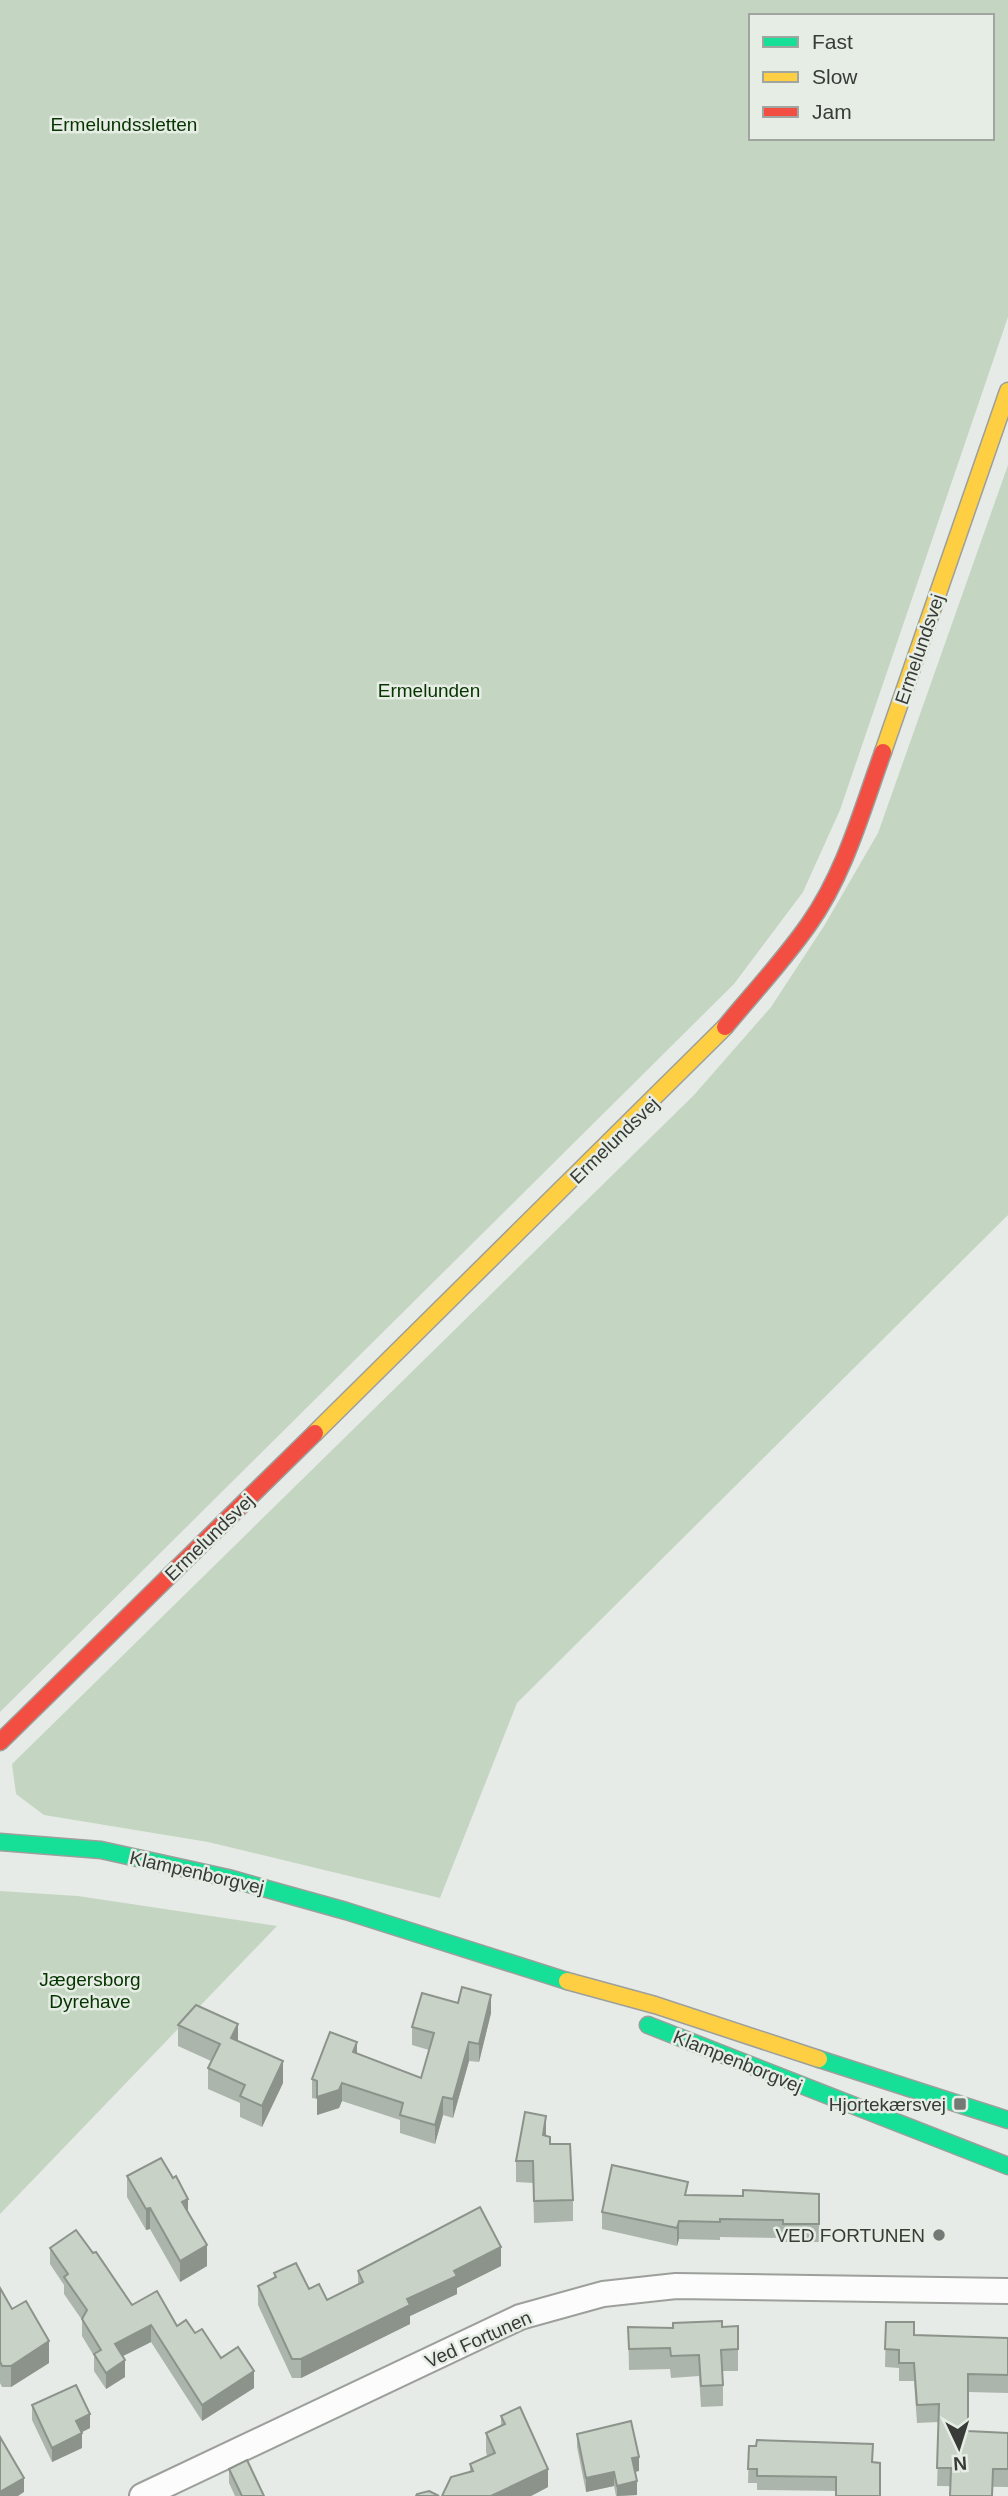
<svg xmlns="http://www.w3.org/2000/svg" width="1008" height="2496" font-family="Arial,sans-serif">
	<rect width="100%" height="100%" fill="#e7ebe7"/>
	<g fill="#c4d6c2" fill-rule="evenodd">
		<path d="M0,0H1008V317L840,810L803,892L734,984L0,1712ZM751,16H992V138H751Z"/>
		<polygon points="1008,465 1008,1215 517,1703 440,1898 208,1842 44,1815 16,1794 12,1764 694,1095 771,1007 824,926 878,833"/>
		<polygon points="0,1891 78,1896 277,1926 0,2214"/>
	</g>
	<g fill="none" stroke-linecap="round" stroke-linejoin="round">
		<defs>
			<polyline id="street" points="142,2496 520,2317 603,2294 676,2286 1008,2291"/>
			<g id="fast">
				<polyline points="0,1842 101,1850 228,1878 346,1911 567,1981"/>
				<polyline points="648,2025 1008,2166"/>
				<polyline points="819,2059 1008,2120"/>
			</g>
			<g id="slow">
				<polyline points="883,752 1008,391"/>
				<polyline points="315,1433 725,1027"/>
				<polyline points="567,1981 655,2005 819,2059"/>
			</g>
			<g id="jam">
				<path d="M725,1027C753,993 784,960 809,924C845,873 862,810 883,752"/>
				<polyline points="0,1742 315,1433"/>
			</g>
		</defs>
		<use href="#street" stroke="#9c9f9b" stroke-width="28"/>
		<use href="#fast" stroke="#9c9f9b" stroke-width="19"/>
		<use href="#slow" stroke="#9c9f9b" stroke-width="19"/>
		<use href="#jam" stroke="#9c9f9b" stroke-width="19"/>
		<use href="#street" stroke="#fbfcfb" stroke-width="24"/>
		<use href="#fast" stroke="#16e098" stroke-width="16"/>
		<use href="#slow" stroke="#ffcf43" stroke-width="16"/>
		<use href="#jam" stroke="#f24e42" stroke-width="16"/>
	</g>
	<g fill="#acb5ab">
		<polygon points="491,2013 479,2062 469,2061 453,2118 443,2115 435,2144 400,2133 400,2120 342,2101 339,2108 317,2115 317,2099 312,2098 312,2079 357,2054 421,2078 429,2050 412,2045 412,2027"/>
		<polygon points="178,2025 238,2041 283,2083 262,2127 240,2117 240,2103 208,2089 208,2068 211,2061 178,2046"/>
		<polygon points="546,2136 550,2144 573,2200 573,2221 534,2223 533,2183 516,2182 516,2161"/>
		<polygon points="127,2176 188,2213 207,2266 180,2282 150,2229 146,2230 127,2197"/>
		<polygon points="819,2194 819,2242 783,2242 783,2238 720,2237 720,2240 679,2239 677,2246 602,2229 602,2212 688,2195 743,2196"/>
		<polygon points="50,2248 132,2305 195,2333 254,2388 202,2421 151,2342 123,2356 125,2377 106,2389 94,2371 94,2356 82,2336 82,2320 64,2294 64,2285 50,2264"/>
		<polygon points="501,2266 457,2288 457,2294 410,2316 410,2324 301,2378 292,2378 258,2305 258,2286 274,2278 274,2273 309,2289 327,2300 358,2285 358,2271"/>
		<polygon points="0,2288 12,2309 49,2363 11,2387 2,2387 0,2383"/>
		<polygon points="886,2322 914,2335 1008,2338 1008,2393 968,2392 968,2431 1008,2433 1008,2487 937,2486 939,2422 917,2423 914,2381 899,2381 899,2368 885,2367"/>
		<polygon points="738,2326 738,2371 723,2371 723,2406 701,2407 699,2376 671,2378 670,2369 629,2370 628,2327 673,2328"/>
		<polygon points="32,2405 90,2428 82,2432 82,2448 52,2462 32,2420"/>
		<polygon points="501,2416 548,2487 531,2496 442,2496 470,2472 470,2464 487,2456 486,2452 486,2433 501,2426"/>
		<polygon points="577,2434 639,2471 635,2472 637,2495 616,2496 614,2486 586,2492 577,2447"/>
		<polygon points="873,2444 836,2491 757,2490 757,2483 748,2483 749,2446"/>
		<polygon points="229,2469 264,2496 235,2496 229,2483"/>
	</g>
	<g fill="#8c938b">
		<polygon points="491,1995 491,2013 479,2062 479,2044"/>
		<polygon points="238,2024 238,2045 231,2038"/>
		<polygon points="357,2042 357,2060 353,2052"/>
		<polygon points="469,2042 469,2061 453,2118 453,2099"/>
		<polygon points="283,2061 283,2083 262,2127 262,2106"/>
		<polygon points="342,2083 342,2101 339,2108 317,2115 317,2097"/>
		<polygon points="443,2097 443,2115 435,2144 435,2125"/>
		<polygon points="546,2116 546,2137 543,2135"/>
		<polygon points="188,2199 188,2220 182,2202"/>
		<polygon points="150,2208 150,2229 146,2230 146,2209"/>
		<polygon points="679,2221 679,2239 677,2246 677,2228"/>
		<polygon points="207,2245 207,2266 180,2282 180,2261"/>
		<polygon points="501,2247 501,2266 457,2288 457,2294 410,2316 410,2324 301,2378 301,2359 407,2299 454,2271"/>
		<polygon points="151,2325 151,2342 115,2360 115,2344"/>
		<polygon points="49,2341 49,2363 11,2387 11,2366"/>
		<polygon points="125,2360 125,2377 106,2389 106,2373"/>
		<polygon points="254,2371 254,2388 202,2421 202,2405"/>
		<polygon points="90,2414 90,2428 76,2435 76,2421"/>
		<polygon points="82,2433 82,2448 52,2462 52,2448"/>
		<polygon points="639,2457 639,2471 632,2472 632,2458"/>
		<polygon points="548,2469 548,2487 531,2496 491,2496"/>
		<polygon points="614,2472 614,2486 586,2492 586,2478"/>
		<polygon points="24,2478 24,2492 18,2496 0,2496 0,2492"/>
		<polygon points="637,2481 637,2495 617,2496 617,2486"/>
	</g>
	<g fill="#c8d2c7" stroke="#8c938b" stroke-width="2">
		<polygon points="462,1987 491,1995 479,2044 469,2042 453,2099 443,2097 435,2125 400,2115 403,2103 342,2083 339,2090 317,2097 317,2081 312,2079 330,2032 357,2042 353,2052 421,2078 434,2033 412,2027 422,1993 458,2003"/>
		<polygon points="196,2005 238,2024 231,2038 283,2061 262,2106 240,2096 245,2085 208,2068 220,2044 178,2025"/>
		<polygon points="525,2112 546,2116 543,2135 550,2137 550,2144 570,2144 573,2200 534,2201 533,2161 516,2161"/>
		<polygon points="161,2158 173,2178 176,2176 188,2199 182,2202 207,2245 180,2261 150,2208 146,2209 127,2176"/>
		<polygon points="612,2165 688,2182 685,2195 743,2196 743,2190 819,2194 819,2224 783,2224 783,2220 720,2219 720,2222 679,2221 677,2228 602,2212"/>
		<polygon points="480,2207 501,2247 454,2271 457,2276 407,2299 410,2305 301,2359 292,2359 258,2286 276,2277 274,2273 296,2263 309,2289 319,2284 327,2300 363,2282 358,2271"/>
		<polygon points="76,2230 93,2253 96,2252 132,2305 157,2291 177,2326 186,2320 195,2333 202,2329 221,2358 238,2347 254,2371 202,2405 151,2325 115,2344 125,2360 106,2373 94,2354 101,2350 82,2319 87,2310 64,2277 68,2274 50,2248"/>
		<polygon points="0,2288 12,2309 26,2301 49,2341 11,2366 2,2366 0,2361"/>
		<polygon points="722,2321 722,2327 738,2326 738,2349 721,2350 723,2385 701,2386 699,2355 671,2356 670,2348 629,2349 628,2327 673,2328 673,2323"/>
		<polygon points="886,2322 914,2322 914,2335 1008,2338 1008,2375 968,2374 968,2431 1008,2433 1008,2469 993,2469 992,2496 950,2496 951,2468 937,2468 939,2404 917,2405 914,2363 899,2363 899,2350 885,2349"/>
		<polygon points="76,2385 90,2414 76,2421 82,2433 52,2448 32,2405"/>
		<polygon points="520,2407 548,2469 491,2496 442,2496 451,2477 473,2471 470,2464 495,2453 486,2433 505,2424 501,2416"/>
		<polygon points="631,2421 639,2457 632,2458 637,2481 617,2486 614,2472 586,2478 577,2434"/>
		<polygon points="0,2437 24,2478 0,2492"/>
		<polygon points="757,2440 873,2444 872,2462 880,2463 880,2496 836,2496 836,2477 757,2476 757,2469 748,2469 749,2446 756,2446"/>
		<polygon points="247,2460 264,2496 242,2496 229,2469"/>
		<polygon points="429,2491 439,2496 416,2496 417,2494"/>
	</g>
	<g fill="#757975" stroke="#e6ede5" stroke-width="2.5">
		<rect x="953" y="2097" width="14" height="14" rx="3.5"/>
		<circle cx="939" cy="2235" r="7"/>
	</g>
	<g text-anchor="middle" stroke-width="5" stroke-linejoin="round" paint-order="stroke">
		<g font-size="19" fill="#063401" stroke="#e6ede5">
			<text x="124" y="131">Ermelundssletten</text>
			<text x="429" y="697">Ermelunden</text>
			<text x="90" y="1986">Jægersborg<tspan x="90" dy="22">Dyrehave</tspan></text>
		</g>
		<g font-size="19" fill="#383b37" stroke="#e6ede5">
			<text transform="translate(919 649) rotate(-71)" y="7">Ermelundsvej</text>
			<text transform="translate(614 1140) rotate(-44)" y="7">Ermelundsvej</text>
			<text transform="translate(209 1537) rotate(-44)" y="7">Ermelundsvej</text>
			<text transform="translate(197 1872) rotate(13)" y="7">Klampenborgvej</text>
			<text transform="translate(738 2061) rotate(22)" y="7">Klampenborgvej</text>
			<text transform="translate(478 2339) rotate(-24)" y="7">Ved Fortunen</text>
		</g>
		<g font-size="19" fill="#383b37" stroke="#e6ede5" text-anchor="end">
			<text x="946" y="2111">Hjortekærsvej</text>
			<text x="925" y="2242">VED FORTUNEN</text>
		</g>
	</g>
	<rect x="749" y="14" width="245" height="126" fill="#e6ede5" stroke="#a0a69f" stroke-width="2"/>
	<rect x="763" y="37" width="35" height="10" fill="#16e098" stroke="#a0a69f" stroke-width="2"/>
	<text x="812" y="49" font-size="21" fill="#383b37">Fast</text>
	<rect x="763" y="72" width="35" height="10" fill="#ffcf43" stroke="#a0a69f" stroke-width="2"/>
	<text x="812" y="84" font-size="21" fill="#383b37">Slow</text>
	<rect x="763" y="107" width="35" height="10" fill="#f24e42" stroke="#a0a69f" stroke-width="2"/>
	<text x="812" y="119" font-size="21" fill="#383b37">Jam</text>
	<g transform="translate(959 2447) rotate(176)" stroke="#e6ede5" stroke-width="5" paint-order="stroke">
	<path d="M0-5L12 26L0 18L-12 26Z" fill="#383b37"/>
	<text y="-10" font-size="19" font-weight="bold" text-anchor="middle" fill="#383b37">N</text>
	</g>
</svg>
